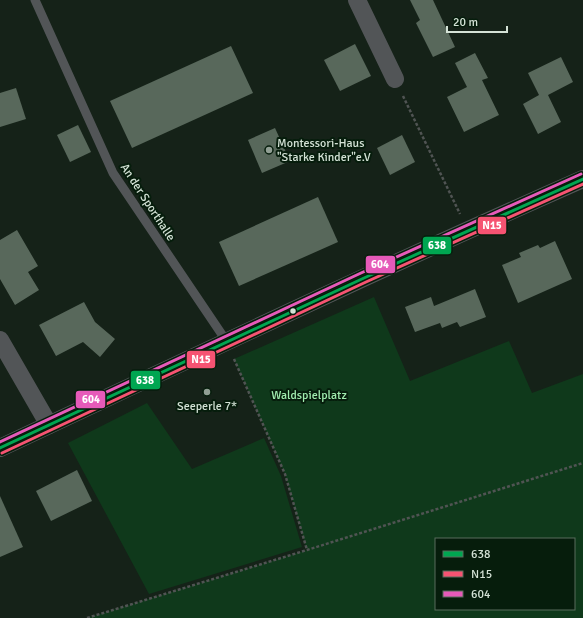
<svg xmlns="http://www.w3.org/2000/svg" width="583" height="618" font-family="Signika,sans-serif">
	<rect width="100%" height="100%" fill="#152218"/>
	<g fill="#0f391b" fill-rule="evenodd">
		<path d="M374,297L410,381L509,341L532,393L583,374V618H87L307,550L285,474L234,359ZM436,539H574V609H436Z"/>
		<polygon points="147,403 192,469 264,438 281,476 302,547 149,594 68,443"/>
	</g>
	<g fill="#58685b">
		<polygon points="410,0 433,0 455,47 433,57 416,23 420,20"/>
		<polygon points="355,44 371,76 340,91 324,60"/>
		<polygon points="231,46 253,93 132,148 110,101"/>
		<polygon points="475,53 488,78 482,80 499,115 464,132 447,97 467,87 455,63"/>
		<polygon points="561,57 573,82 548,95 561,122 538,134 523,104 539,95 528,73"/>
		<polygon points="16,88 26,119 0,127 0,93"/>
		<polygon points="78,125 91,152 70,162 57,135"/>
		<polygon points="275,128 290,161 262,173 248,140"/>
		<polygon points="402,135 415,162 390,175 377,148"/>
		<polygon points="318,197 338,242 239,286 219,242"/>
		<polygon points="17,230 38,266 28,272 39,290 15,305 0,279 0,240"/>
		<polygon points="555,241 572,279 518,303 502,265 521,257 519,253 538,245 540,248"/>
		<polygon points="475,289 486,317 460,327 457,322 442,328 440,323 415,332 405,307 431,297 434,306"/>
		<polygon points="84,302 95,322 115,339 100,357 83,342 56,356 39,325"/>
		<polygon points="77,470 92,501 51,521 36,491"/>
		<polygon points="0,496 23,547 0,557"/>
	</g>
	<g fill="none" stroke-linecap="round" stroke-linejoin="round">
		<g stroke="#505453" stroke-width="2.5" stroke-dasharray="3 2" stroke-linecap="butt">
			<polyline points="403,96 460,214"/>
			<polyline points="234,359 285,474 307,550"/>
			<polyline points="87,618 307,550 583,463"/>
		</g>
		<polyline stroke="#525557" stroke-width="9" points="35,0 113,173 227,342"/>
		<g stroke="#525557" stroke-width="18">
			<polyline points="357,0 395,79"/>
			<polyline points="0,340 49,425"/>
			<path d="M0,448C194,357 387,265 583,179"/>
		</g>
		<defs>
			<polyline id="bus-1" points="0,448 364,278 583,179"/>
			<polyline id="bus-2" points="2,453 366,282 583,184"/>
			<polyline id="bus-3" points="0,442 361,273 581,174"/>
		</defs>
		<use href="#bus-1" stroke="#061d0c" stroke-width="6"/>
		<use href="#bus-2" stroke="#061d0c" stroke-width="6"/>
		<use href="#bus-3" stroke="#061d0c" stroke-width="6"/>
		<use href="#bus-1" stroke="#00a651" stroke-width="3"/>
		<use href="#bus-2" stroke="#f65372" stroke-width="3"/>
		<use href="#bus-3" stroke="#e65ab9" stroke-width="3"/>
	</g>
	<g fill="#919f94" stroke="#061d0c" stroke-width="1.5">
		<circle cx="269" cy="150" r="4"/>
		<circle cx="207" cy="392" r="4"/>
	</g>
	<circle fill="#d4e2d6" stroke="#061d0c" stroke-width="1.5" cx="293" cy="311" r="3.5"/>
	<g text-anchor="middle" stroke-width="4" stroke-linejoin="round" paint-order="stroke">
		<g font-size="12" fill="#d4e2d6" stroke="#061d0c" text-anchor="start">
			<text x="277" y="147">Montessori-Haus<tspan x="277" dy="14">"Starke Kinder"e.V</tspan></text>
			<text x="207" y="410" text-anchor="middle">Seeperle 7*</text>
		</g>
		<g font-size="12" fill="#d4e2d6" stroke="#061d0c">
			<text transform="translate(148 202) rotate(57)" y="4">An der Sporthalle</text>
		</g>
		<g font-size="12" fill="#a1ecaf" stroke="#061d0c">
			<text x="309" y="399">Waldspielplatz</text>
		</g>
	</g>
	<g stroke="#061d0c" stroke-width="1.5">
		<rect x="477" y="216" width="30" height="19" rx="4" fill="#f65372"/>
		<rect x="422" y="236" width="30" height="19" rx="4" fill="#00a651"/>
		<rect x="365" y="255" width="31" height="19" rx="4" fill="#e65ab9"/>
		<rect x="186" y="350" width="30" height="19" rx="4" fill="#f65372"/>
		<rect x="130" y="370" width="31" height="20" rx="4" fill="#00a651"/>
		<rect x="75" y="390" width="31" height="19" rx="4" fill="#e65ab9"/>
	</g>
	<g font-size="11" text-anchor="middle" font-weight="bold" fill="#fff">
		<text x="492" y="229">N15</text>
		<text x="437" y="249">638</text>
		<text x="380" y="268">604</text>
		<text x="201" y="363">N15</text>
		<text x="145" y="384">638</text>
		<text x="91" y="403">604</text>
	</g>
	<rect x="435" y="538" width="140" height="72" fill="#061d0c" stroke="#586c5d"/>
	<rect x="443" y="551" width="20" height="6" fill="#00a651" stroke="#586c5d"/>
	<text x="471" y="558" font-size="12" fill="#d4e2d6">638</text>
	<rect x="443" y="571" width="20" height="6" fill="#f65372" stroke="#586c5d"/>
	<text x="471" y="578" font-size="12" fill="#d4e2d6">N15</text>
	<rect x="443" y="591" width="20" height="6" fill="#e65ab9" stroke="#586c5d"/>
	<text x="471" y="598" font-size="12" fill="#d4e2d6">604</text>
	<path d="M447 26v6h60v-6" fill="none" stroke="#d4e2d6" stroke-width="2"/>
	<text x="453" y="26" font-size="12" fill="#d4e2d6" stroke="#061d0c" stroke-width="3" paint-order="stroke">20 m</text>
</svg>
